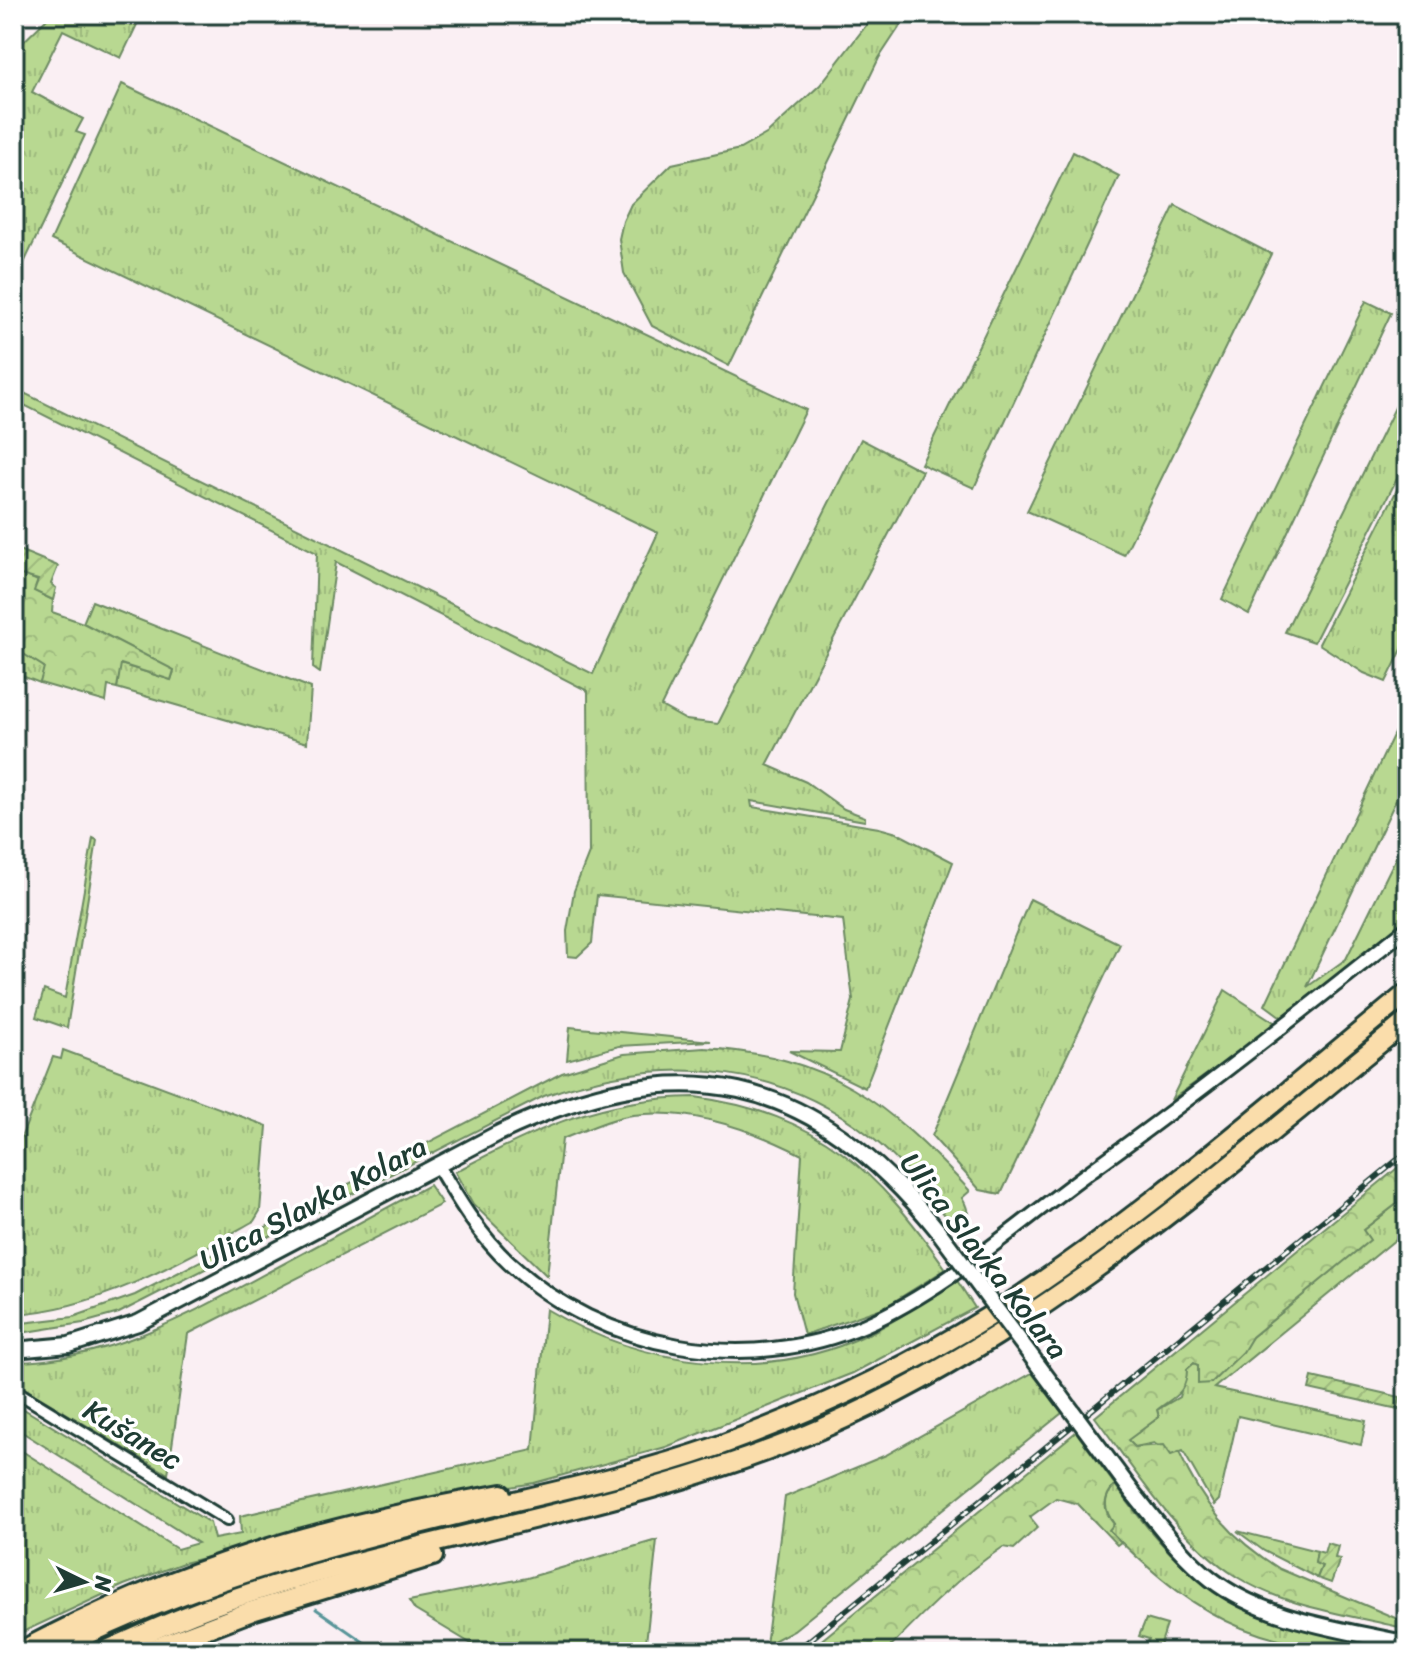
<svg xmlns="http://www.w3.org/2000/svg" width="1421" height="1666" font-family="Sriracha,sans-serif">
	<defs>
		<pattern id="grass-tufts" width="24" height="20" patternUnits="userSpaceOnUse" patternTransform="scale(2)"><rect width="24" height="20" fill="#b8d891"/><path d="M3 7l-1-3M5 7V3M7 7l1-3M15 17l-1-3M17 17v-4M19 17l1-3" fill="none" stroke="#9eba7e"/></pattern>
		<pattern id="forest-crowns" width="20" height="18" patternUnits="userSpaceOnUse" patternTransform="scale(2)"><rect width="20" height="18" fill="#b8d891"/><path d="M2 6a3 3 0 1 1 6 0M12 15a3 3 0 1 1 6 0" fill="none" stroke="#9eba7e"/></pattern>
		<pattern id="garden-furrows" width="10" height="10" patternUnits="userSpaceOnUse" patternTransform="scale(2)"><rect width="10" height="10" fill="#b8d891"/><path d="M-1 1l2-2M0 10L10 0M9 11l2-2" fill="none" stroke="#9eba7e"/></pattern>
	</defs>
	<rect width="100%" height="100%" fill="#faeff3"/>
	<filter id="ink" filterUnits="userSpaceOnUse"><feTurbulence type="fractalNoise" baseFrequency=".0125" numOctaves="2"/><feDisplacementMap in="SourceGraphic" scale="16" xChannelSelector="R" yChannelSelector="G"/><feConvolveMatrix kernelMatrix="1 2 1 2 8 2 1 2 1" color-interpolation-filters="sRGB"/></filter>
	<g filter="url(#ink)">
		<g fill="url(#grass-tufts)" stroke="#6c8a62" stroke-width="2">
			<polygon points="52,14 142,14 121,58 63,30 32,92 83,119 76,132 85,135 14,284 14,51"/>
			<polygon points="875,14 908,14 879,58 729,366 652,326 624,273 619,239 623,221 631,204 672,164 740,149 768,133 820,85"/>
			<polygon points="122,84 806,410 661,706 686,720 718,724 861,439 922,471 767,765 806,782 844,809 865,817 865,821 751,801 752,807 879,828 897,833 953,862 865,1088 789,1051 840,1052 853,1000 843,920 597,895 592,943 577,957 568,956 567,931 574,891 589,853 588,691 336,562 320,673 313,668 317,553 14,400 14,388 593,674 658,533 51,240"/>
			<polygon points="1073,152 1119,176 974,488 921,464"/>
			<polygon points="1175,205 1271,254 1124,555 1027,511"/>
			<polygon points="1366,301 1391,313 1249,614 1222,599"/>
			<polygon points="1407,383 1407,459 1314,642 1285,632"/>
			<polygon points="1407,470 1407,639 1386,682 1364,673 1319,644"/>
			<polygon points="92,601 311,688 307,743 117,688 120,664 171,680 174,671 83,623"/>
			<polygon points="14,648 45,667 40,683 14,673"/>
			<polygon points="1407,706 1407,777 1307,987 1346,959 1407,835 1407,918 1284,1019 1265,1005"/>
			<polygon points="93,838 97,840 67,1028 36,1017 44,990 65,998"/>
			<polygon points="1030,899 1120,944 1001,1194 980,1190 932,1136"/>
			<polygon points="1225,990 1277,1024 1171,1100"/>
			<polygon points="570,1027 711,1041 619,1046 567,1060"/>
			<path d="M704,1048C829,1055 887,1102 970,1191L962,1198C970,1211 971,1223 961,1235C933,1200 905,1164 870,1136C772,1059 657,1056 544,1096L119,1313L83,1323L14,1334V1324L73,1317L135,1295L562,1073L624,1054Z"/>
			<path d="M63,1050L267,1126L260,1211L254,1221C180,1262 100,1309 14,1314V1156L53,1057L61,1059Z"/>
			<path d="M695,1097C819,1114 877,1170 946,1269L885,1307L804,1335L793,1293L802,1155C751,1129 691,1107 633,1115C610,1118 584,1131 562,1139L547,1276L473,1204L455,1172C537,1128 601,1098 695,1097Z"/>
			<path d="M429,1185L442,1204L188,1334L168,1474L14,1382V1362C108,1361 191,1314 272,1270C324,1242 376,1214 429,1185Z"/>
			<polygon points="1407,1196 1407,1230 1214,1388 1366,1421 1361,1445 1238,1416 1219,1500 1214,1505 1183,1451 1171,1456 1154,1443 1135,1447 1127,1440 1159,1417 1157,1410 1179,1397 1187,1369 1194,1363 1198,1365 1198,1383 1211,1383 1252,1337 1369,1239 1363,1230"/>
			<path d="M956,1279L975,1308L853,1373L666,1447L534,1483L464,1495L183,1563L124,1585L14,1636V1446L177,1549L198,1543L14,1427V1403L210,1523L214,1539L241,1534L240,1516L533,1450L546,1309C641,1366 766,1384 868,1334C900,1319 928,1299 956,1279Z"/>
			<polygon points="1032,1373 1062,1413 794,1630 766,1645 785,1497 886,1455"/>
			<path d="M1115,1485C1178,1571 1213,1605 1319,1630C1342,1635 1389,1640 1407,1652C1267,1652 1207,1629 1108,1529L1114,1524C1104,1510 1102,1498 1115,1485Z"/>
			<polygon points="1237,1531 1317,1551 1315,1563 1322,1566 1317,1578 1264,1551"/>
			<polygon points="657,1540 645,1652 485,1652 415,1610 409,1601 527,1578"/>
		</g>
		<g fill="url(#forest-crowns)" stroke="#6c8a62" stroke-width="2">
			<polygon points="15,571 38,581 35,591 53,600 52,612 83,623 174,670 171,680 121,664 117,688 108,686 106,702 40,683 44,667 14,648"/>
			<path d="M1407,1160V1196L1363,1230L1370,1240L1252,1337L1243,1352L1211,1383L1198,1384V1365L1194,1363L1187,1369C1187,1394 1174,1396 1157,1410L1159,1417L1128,1440L1135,1447L1164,1445L1171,1455L1179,1452C1202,1504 1231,1539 1280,1569L1407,1623V1629C1351,1615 1287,1608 1237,1577C1177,1539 1137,1473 1095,1417Z"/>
			<path d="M1076,1432L1115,1485C1102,1498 1103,1511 1114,1524L1109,1530L1121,1542L1117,1545L1078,1504L1056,1498L1030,1517L1038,1527L1014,1549L1003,1547C959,1576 922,1614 885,1652H807Z"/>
			<polygon points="1146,1619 1167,1625 1159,1649 1168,1652 1145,1652 1149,1639 1139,1636"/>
		</g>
		<g fill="url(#garden-furrows)" stroke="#6c8a62" stroke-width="2">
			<polygon points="14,548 58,566 51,584 56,588 53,600 34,591 38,580 14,573"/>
			<polygon points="1312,1377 1400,1397 1398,1409 1309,1389"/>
			<polygon points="1327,1543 1338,1546 1335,1558 1340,1559 1331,1583 1317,1578 1322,1566 1315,1563 1317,1551 1324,1553"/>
		</g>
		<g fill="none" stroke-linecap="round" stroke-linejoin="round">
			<polyline stroke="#599599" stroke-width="3" points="316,1609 378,1652"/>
			<defs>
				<polyline id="minor" points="14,1390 227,1520"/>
				<path id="tertiary" d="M438,1166C459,1201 479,1235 509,1263C603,1350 747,1376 865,1325C945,1290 1015,1226 1085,1175C1195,1096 1301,1013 1407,928"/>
				<g id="secondary">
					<path d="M14,1350L69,1345L138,1323L497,1134C681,1046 810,1072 939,1232"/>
					<path d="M1133,1493C1157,1522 1180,1555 1211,1579C1265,1621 1342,1629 1407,1644"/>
				</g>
				<g id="motorway">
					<path d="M19,1652C179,1567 324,1525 502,1494"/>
					<path d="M52,1652C157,1598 270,1562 384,1533C495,1503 609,1484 718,1446C812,1412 903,1370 988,1317C1137,1223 1271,1104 1407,993"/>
					<path d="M103,1652C150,1631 197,1610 247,1594C436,1532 637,1509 821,1429C1042,1333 1222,1171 1407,1021"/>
					<polyline points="145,1652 252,1611 433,1556"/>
				</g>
			</defs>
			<use href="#minor" stroke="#1f3d34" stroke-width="16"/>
			<use href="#tertiary" stroke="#1f3d34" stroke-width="18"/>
			<use href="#secondary" stroke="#1f3d34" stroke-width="20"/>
			<use href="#motorway" stroke="#1f3d34" stroke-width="24"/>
			<use href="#minor" stroke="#fff" stroke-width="10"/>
			<use href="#tertiary" stroke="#fff" stroke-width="12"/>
			<use href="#secondary" stroke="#fff" stroke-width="14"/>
			<use href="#motorway" stroke="#faddab" stroke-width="18"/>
			<defs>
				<polyline id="rail" points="795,1652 1407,1152"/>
			</defs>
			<use href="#rail" stroke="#1f3d34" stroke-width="6"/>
			<use href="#rail" stroke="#fff" stroke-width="3" stroke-dasharray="9" stroke-linecap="butt"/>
			<defs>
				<polyline id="secondary-bridge" points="939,1232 1133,1493"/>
			</defs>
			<use href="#secondary-bridge" stroke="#1f3d34" stroke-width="20" stroke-linecap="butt"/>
			<use href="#secondary-bridge" stroke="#fff" stroke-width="14"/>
		</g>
	</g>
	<g text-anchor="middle" stroke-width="7" stroke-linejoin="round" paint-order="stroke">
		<g font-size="30" fill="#1f3d34" stroke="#fff">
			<text transform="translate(313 1203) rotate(-28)" y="10">Ulica Slavka Kolara</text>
			<text transform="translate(984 1256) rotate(52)" y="10">Ulica Slavka Kolara</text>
			<text transform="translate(133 1435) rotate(31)" y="10">Kušanec</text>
		</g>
	</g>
	<rect width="1421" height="1666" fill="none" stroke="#fff" stroke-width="48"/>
	<rect x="24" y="24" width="1373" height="1618" fill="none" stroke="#1f3d34" stroke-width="3" filter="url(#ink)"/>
	<g transform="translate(84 1582) rotate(95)" stroke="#ffffff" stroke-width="6" paint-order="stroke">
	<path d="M0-6L14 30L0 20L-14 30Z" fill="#1f3d34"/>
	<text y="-12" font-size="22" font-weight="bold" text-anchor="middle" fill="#1f3d34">N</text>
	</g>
</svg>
